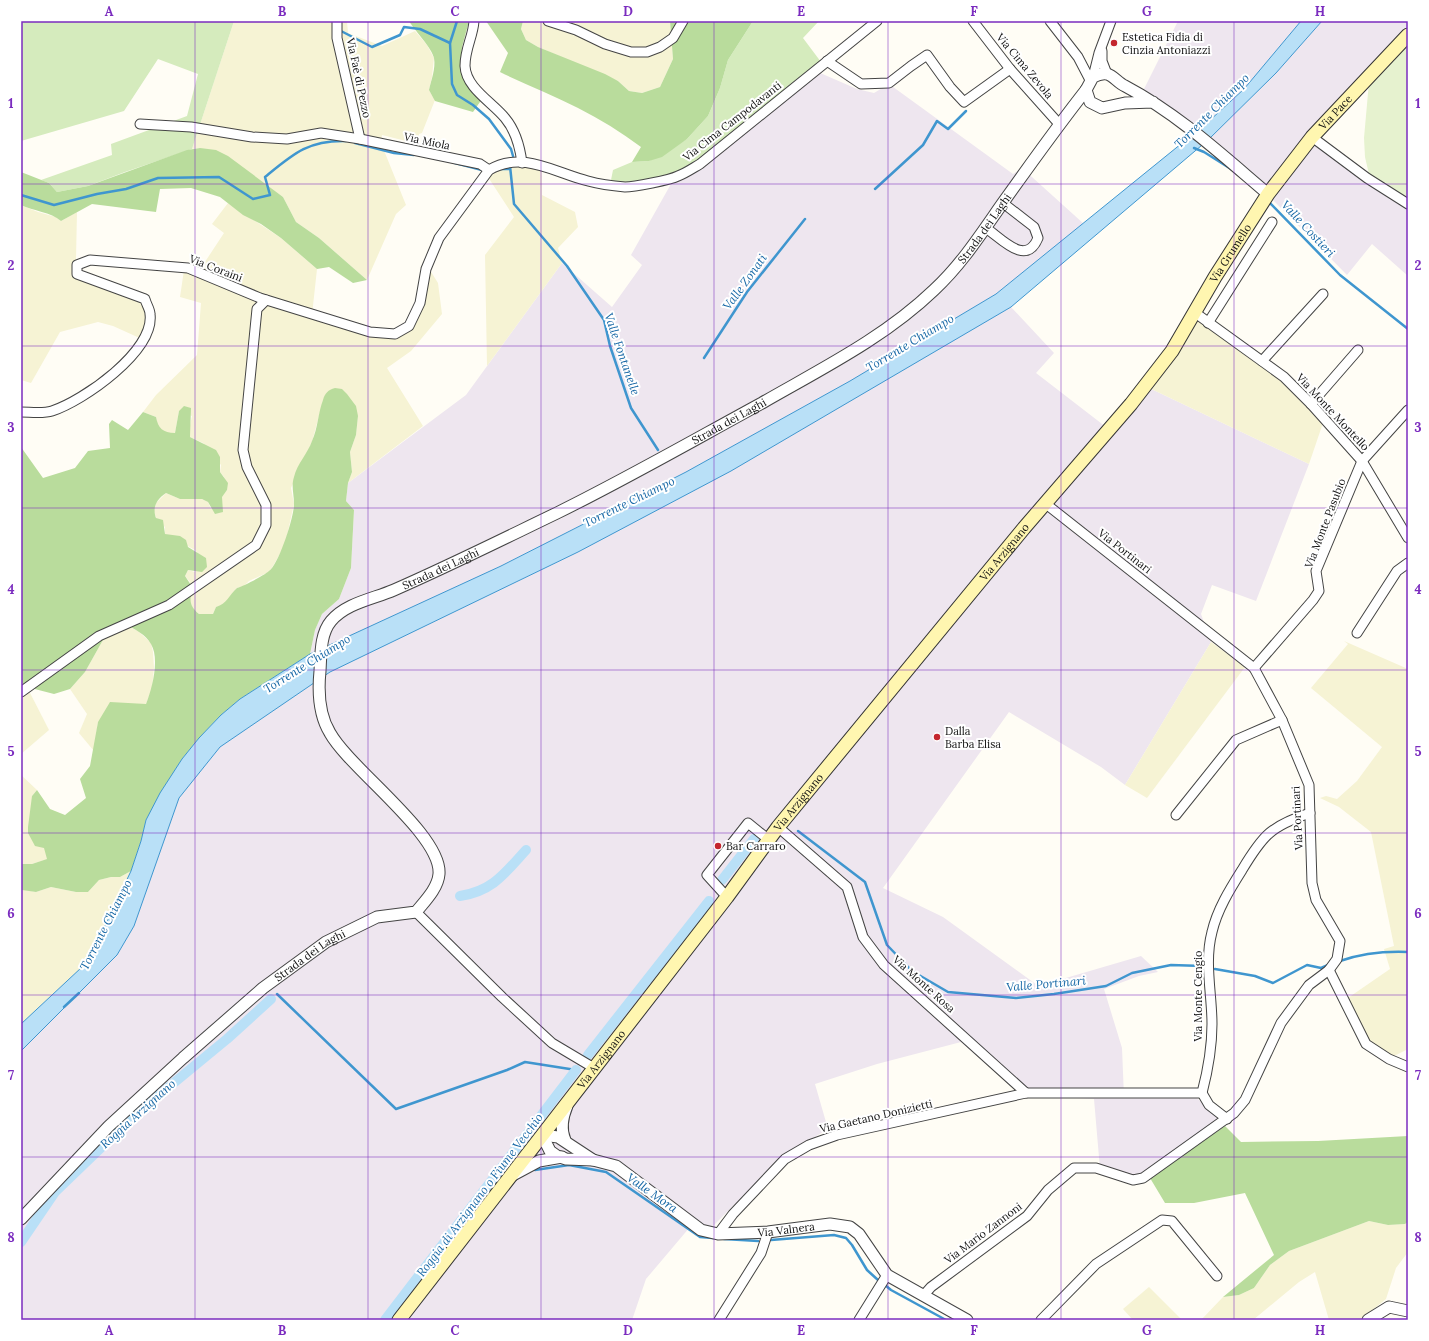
<svg xmlns="http://www.w3.org/2000/svg" width="1429" height="1341" font-family="Lora,serif">
	<rect width="100%" height="100%" fill="#fffdf5"/>
	<g fill="#eee6ef">
		<polygon points="1178,21 1301,21 1244,89 1197,131 1144,89"/>
		<polygon points="1322,21 1408,21 1408,40 1318,141 1408,203 1408,276 1372,244 1347,275 1267,194 1208,140 1276,73"/>
		<polygon points="811,69 857,89 874,93 889,84 1013,174 1022,168 1084,224 996,294 850,381 686,472 501,566 310,654 315,630 322,614 339,599 351,568 354,510 346,501 348,483 466,395 562,263 612,307 642,265 631,255 676,175"/>
		<polygon points="1011,307 1054,353 1036,373 1106,427 1145,386 1309,464 1256,601 1212,585 1201,614 1211,642 1125,785 1101,767 1009,712 883,888 943,917 1037,985 1059,980 1141,956 1158,972 1139,976 1104,989 1122,1048 1124,1097 1196,1097 1225,1126 1150,1178 1127,1178 1100,1169 1094,1099 1021,1095 961,1042 877,1064 815,1084 828,1129 783,1156 712,1227 690,1227 646,1279 632,1320 21,1320 21,1051 117,955 134,926 179,798 220,747 330,672 578,552"/>
	</g>
	<g fill="#f6f3d4">
		<polygon points="234,21 347,21 348,33 382,46 415,31 427,45 434,58 432,77 429,90 435,100 422,133 419,134 418,144 382,135 381,143 406,205 396,214 367,280 319,238 296,222 283,197 265,185 200,148 192,149"/>
		<polygon points="523,21 670,21 673,59 660,87 642,93 629,91 618,81 538,47 526,40 521,29"/>
		<polygon points="515,162 542,170 542,195 575,212 578,227 558,248 562,263 487,366 485,255 514,217 486,174"/>
		<polygon points="228,203 281,238 317,269 312,315 383,332 403,329 412,321 428,267 438,283 442,314 411,351 387,368 423,426 348,483 352,472 350,452 356,435 358,416 323,401 312,442 291,488 294,504 285,545 273,566 269,572 249,581 244,586 237,588 228,600 223,605 216,607 213,614 199,614 193,609 190,602 190,582 185,576 188,570 195,572 199,555 195,550 165,534 165,527 156,518 154,511 156,503 166,493 180,499 202,499 208,502 211,509 227,490 224,477 220,472 221,465 203,443 190,437 189,430 192,416 179,411 175,433 168,433 161,430 157,424 156,417 143,412 156,395 197,355 201,303 180,297 184,270 199,271 224,233 212,224"/>
		<polygon points="21,205 38,212 56,217 61,221 77,212 76,259 81,263 79,271 136,298 149,312 144,340 113,326 98,322 60,332 31,383 21,380"/>
		<polygon points="1193,315 1288,385 1324,420 1309,464 1145,386"/>
		<polygon points="126,625 138,631 151,643 153,652 154,668 152,689 146,704 98,722 94,751 79,733 87,714 70,689 85,672 108,631"/>
		<polygon points="1344,641 1408,669 1408,1049 1392,1057 1365,1038 1345,1000 1390,969 1384,949 1394,946 1371,832 1339,807 1320,798 1326,796 1337,799 1357,781 1382,747 1311,688 1348,644"/>
		<polygon points="1211,642 1245,667 1147,798 1125,785"/>
		<polygon points="21,682 27,687 49,730 21,754"/>
		<polygon points="21,775 37,790 32,796 48,859 32,864 21,864"/>
		<polygon points="131,871 94,949 82,967 21,1024 21,889 36,892 51,887 76,892 88,892 99,880 111,877 120,877"/>
		<polygon points="1369,1221 1388,1225 1405,1224 1408,1222 1408,1252 1396,1268 1386,1299 1360,1320 1329,1320 1315,1272 1299,1282 1253,1320 1201,1320 1223,1297 1239,1295 1254,1288 1270,1265 1289,1251"/>
		<polygon points="1149,1287 1182,1320 1133,1320 1123,1309"/>
	</g>
	<g fill="#d5ebbd">
		<polygon points="21,21 234,21 192,149 125,172 88,186 57,192 49,183 41,180 112,155 111,144 187,116 198,74 158,59 124,111 21,141"/>
		<path d="M753,21H819L803,38L821,62L697,164C669,179 642,183 610,185L613,170L632,162L649,161L687,139L708,116L720,88L728,60Z"/>
	</g>
	<g fill="#b9dc9c">
		<path d="M409,21H469L462,47L461,63L482,99L473,112L435,101L429,90C431,81 436,68 434,58C432,48 415,31 409,21Z"/>
		<path d="M486,21H523L521,29L526,40L538,47L605,74L618,81L629,91L642,93L660,87L673,59L670,21H753L728,60L720,88L708,116L687,139L662,157L649,161L632,162L641,147C621,132 600,119 578,108C553,95 526,85 500,72L508,53Z"/>
		<path d="M200,148L216,150L228,156L283,197L296,222L319,238L367,280L353,283L329,267L317,269L281,238L261,224L243,215L220,197L191,188L160,189L156,212L92,204L61,221C51,212 33,211 21,205V172L49,183L57,192L88,186L187,150Z"/>
		<path d="M335,388L342,389L347,394L356,406L358,416L356,435L350,452L352,472L348,483L346,501L354,510L351,568L339,599L322,614L315,630L310,654L240,699L221,715L199,738L182,759L146,820L141,841L131,871L120,877H111L99,880L88,892H76L51,887L36,892L22,890L21,864H32L47,859L44,848L35,846L28,833V827L32,796L37,790L50,809L65,815L86,798L80,779L90,766L98,722L110,702L146,704C152,689 160,659 151,644C146,635 135,629 127,625L108,631L85,672L70,689L54,694L27,687L21,682V447L43,478L75,468L88,451L110,448L109,424L112,420L128,430L143,412L156,417C158,428 163,433 175,433L179,411L184,406L191,408L190,437L216,450L220,457V472L228,483L227,490L222,497L223,512L215,514L208,502L202,499H180L166,493C157,499 152,507 156,518L163,520L165,534L180,536L186,540L188,547L206,558L207,567L202,572L188,570L185,576L193,588C189,599 189,606 199,614H213L216,607C227,604 229,595 237,588C244,586 263,576 269,571C279,564 294,517 294,504C294,494 291,486 294,477C297,464 308,453 312,441C318,428 318,413 323,400C325,393 328,390 335,388Z"/>
		<polygon points="1225,1126 1241,1142 1318,1141 1408,1136 1408,1222 1405,1224 1388,1225 1369,1221 1289,1251 1270,1265 1254,1288 1239,1295 1223,1297 1274,1255 1245,1193 1194,1203 1165,1203 1150,1178"/>
	</g>
	<polygon fill="#e6f2cf" points="1408,40 1408,203 1371,183 1365,157 1364,138 1369,82"/>
	<polygon fill="#b9e0f7" stroke="#3f96cf" points="1301,21 1322,21 1276,73 1208,140 1011,307 731,471 578,552 330,672 220,747 179,798 134,926 117,955 21,1051 21,1024 82,967 94,949 131,871 141,841 146,820 160,793 182,759 199,738 221,715 240,699 310,654 501,566 686,472 850,381 996,294 1208,122 1244,89"/>
	<g fill="none" stroke-linecap="round" stroke-linejoin="round">
		<g stroke="#3f96cf" stroke-width="2.5">
			<polyline points="457,21 450,43 452,84 457,95 473,105 489,119 511,149 513,156"/>
			<polyline points="341,31 372,47 400,35 404,27 420,29 450,43"/>
			<polyline points="355,143 394,153 414,155"/>
			<polyline points="1194,148 1204,152 1231,169"/>
			<polyline points="455,163 482,170"/>
			<polyline points="510,166 514,204 567,266 604,320 610,346 631,408 658,450"/>
			<polyline points="500,169 509,169"/>
			<polyline points="875,189 923,145 937,121 948,129 966,111"/>
			<path d="M21,195L54,205L97,194L126,189L158,178L219,177L253,199L270,195L265,177C293,154 308,140 346,141"/>
			<polyline points="1268,201 1340,275 1408,329"/>
			<polyline points="704,358 747,292 805,219"/>
			<polyline points="798,831 865,882 887,945 912,971 948,992 1016,998 1054,994 1106,986 1132,973 1171,965 1203,966"/>
			<path d="M1340,961C1363,953 1384,951 1408,952"/>
			<polyline points="1215,969 1255,976 1273,983 1307,965 1321,968 1328,965"/>
			<polyline points="277,994 396,1109 507,1070 525,1062 576,1070"/>
			<polyline points="64,1007 79,993"/>
			<polyline points="535,1170 569,1165 606,1172 700,1237 713,1238"/>
			<polyline points="724,1239 758,1241"/>
			<polyline points="771,1240 834,1235 846,1238 852,1245 867,1270 878,1280"/>
			<polyline points="885,1285 891,1290 946,1320"/>
		</g>
		<g stroke="#b9e0f7" stroke-width="10">
			<polyline points="722,880 754,839"/>
			<path d="M460,896C493,891 505,873 526,850"/>
			<polyline points="588,1055 709,901"/>
			<polyline points="21,1242 55,1192 136,1114 227,1039 271,999"/>
			<polyline points="385,1320 576,1070"/>
		</g>
		<defs>
			<g id="minor">
				<polyline points="337,21 337,38 360,139"/>
				<path d="M474,21C473,37 465,48 465,66C466,88 492,102 505,118C516,131 520,147 522,163"/>
				<polyline points="548,21 576,30 605,44 631,52 647,52 660,47 673,38 683,21"/>
				<polyline points="973,21 1010,69 1060,125"/>
				<polyline points="1050,21 1078,57 1090,80"/>
				<polyline points="1102,51 1102,61 1107,74"/>
				<polyline points="827,61 861,84 889,83 911,66 927,55 950,87 964,102 1010,69"/>
				<polyline points="1093,77 1099,53 1111,21"/>
				<polyline points="140,124 191,127 252,137 287,139 321,133 360,139 480,164 489,170"/>
				<polyline points="1312,137 1367,178 1408,204"/>
				<path d="M986,228C1002,239 1026,267 1038,238L1034,227L1003,203"/>
				<polyline points="1194,312 1284,377 1311,404 1362,461 1408,538"/>
				<polyline points="1208,323 1272,222"/>
				<polyline points="1262,361 1323,294"/>
				<polyline points="1311,404 1358,350"/>
				<path d="M21,412C30,412 43,414 52,411C83,401 155,351 150,314C150,309 146,304 145,299L77,274V265L90,260L188,268L260,298L370,332L395,334L409,326L420,303L426,269L439,238L489,170C523,150 555,173 588,181C599,184 613,186 625,187C634,187 670,180 678,176C686,173 693,168 700,164L877,21"/>
				<polyline points="1357,633 1397,571 1408,563"/>
				<polyline points="1254,668 1313,600 1319,591 1316,571 1362,461 1408,410"/>
				<polyline points="21,692 99,636 169,605 256,545 266,525 266,505 247,467 243,450 257,309 266,300"/>
				<polyline points="1176,815 1236,740 1282,720"/>
				<polyline points="778,827 847,887 863,937 884,965 1026,1093"/>
				<polyline points="727,897 707,875 748,823 769,840"/>
				<polyline points="416,912 502,997 552,1043 594,1068"/>
				<polyline points="1329,970 1366,1044 1389,1059 1408,1067"/>
				<polyline points="1202,1093 1209,1105 1227,1119"/>
				<path d="M718,1234L733,1214L785,1159L809,1145L837,1135L1026,1093H1202C1208,1070 1212,1047 1212,1024C1212,994 1204,962 1212,932C1217,910 1230,889 1242,870C1263,835 1271,826 1310,813"/>
				<polyline points="923,1296 931,1287 1027,1216 1048,1190 1074,1168 1096,1168 1133,1180 1143,1178 1234,1113 1245,1100 1281,1023 1309,985 1329,970 1337,959 1340,941 1316,900 1312,883 1309,785 1282,720 1254,668 1046,504"/>
				<polyline points="719,1320 761,1253 768,1232"/>
				<polyline points="859,1320 887,1275"/>
				<polyline points="1041,1320 1096,1264 1162,1220 1172,1221 1217,1276"/>
			</g>
			<g id="tertiary">
				<path d="M1153,102L1125,103L1102,108L1090,102L1086,90L1093,77C1097,75 1102,73 1107,74C1114,76 1118,83 1125,86C1178,114 1222,155 1268,194"/>
				<path id="s1" d="M542,1135L550,1151L557,1156L566,1159L593,1160L616,1166L701,1230L718,1234L768,1232L830,1224L850,1227L859,1234L887,1275L967,1320"/>
				<polyline points="542,1135 558,1137 593,1160"/>
				<path d="M565,1140C560,1129 562,1118 567,1106"/>
				<polyline points="513,1175 539,1161 562,1157"/>
				<path id="s2" d="M21,1219L109,1126L183,1058L263,988L326,942L377,917L416,912C425,901 438,888 439,874C442,835 350,769 330,733C319,715 318,691 320,671C321,655 320,634 331,621C346,603 373,599 394,590C449,566 503,539 557,513C626,479 694,440 762,403C821,369 884,338 934,290C961,265 981,234 1002,204C1029,166 1057,127 1086,90"/>
				<polyline points="1368,1320 1389,1307 1408,1311"/>
			</g>
			<g id="secondary">
				<path id="s3" d="M399,1320L727,897L778,827L1024,528L1131,404L1172,351L1215,277L1268,194L1312,137L1408,35"/>
			</g>
		</defs>
		<use href="#minor" stroke="#444" stroke-width="11"/>
		<use href="#tertiary" stroke="#444" stroke-width="13"/>
		<use href="#secondary" stroke="#333" stroke-width="15"/>
		<use href="#minor" stroke="#fff" stroke-width="9"/>
		<use href="#tertiary" stroke="#fff" stroke-width="11"/>
		<use href="#secondary" stroke="#fff6b0" stroke-width="13"/>
	</g>
	<path fill="none" stroke="#7b2cbf" stroke-width="1" stroke-opacity="0.55" d="M195,21V1320M368,21V1320M541,21V1320M714,21V1320M888,21V1320M1061,21V1320M1234,21V1320M21,184H1408M21,346H1408M21,508H1408M21,670H1408M21,833H1408M21,995H1408M21,1157H1408"/>
	<g fill="#c4262e" stroke="#fff" stroke-width="1.5">
		<circle cx="1114" cy="43" r="4"/>
		<circle cx="937" cy="737" r="4"/>
		<circle cx="718" cy="846" r="4"/>
	</g>
	<g text-anchor="middle" stroke-width="4" stroke-linejoin="round" paint-order="stroke">
		<g font-size="11" fill="#111" stroke="#fff" text-anchor="start">
			<text x="1122" y="41">Estetica Fidia di<tspan x="1122" dy="13">Cinzia Antoniazzi</tspan></text>
			<text x="945" y="735">Dalla<tspan x="945" dy="13">Barba Elisa</tspan></text>
			<text x="726" y="850">Bar Carraro</text>
		</g>
		<g font-size="11" fill="#111" stroke="#fff">
			<text transform="translate(1025 66) rotate(50)" y="4">Via Cima Zevola</text>
			<text transform="translate(359 78) rotate(78)" y="4">Via Faè di Pezzo</text>
			<text dy="4" stroke="none"><textPath href="#s3" startOffset="1530">Via Pace</textPath></text>
			<text transform="translate(732 121) rotate(-38)" y="4">Via Cima Campodavanti</text>
			<text transform="translate(427 141) rotate(12)" y="4">Via Miola</text>
			<text dy="4" stroke="none"><textPath href="#s2" startOffset="1621">Strada dei Laghi</textPath></text>
			<text dy="4" stroke="none"><textPath href="#s3" startOffset="1354">Via Grumello</textPath></text>
			<text transform="translate(216 268) rotate(21)" y="4">Via Coraini</text>
			<text transform="translate(1333 412) rotate(47)" y="4">Via Monte Montello</text>
			<text dy="4" stroke="none"><textPath href="#s2" startOffset="1297">Strada dei Laghi</textPath></text>
			<text transform="translate(1325 523) rotate(-69)" y="4">Via Monte Pasubio</text>
			<text transform="translate(1125 551) rotate(38)" y="4">Via Portinari</text>
			<text dy="4" stroke="none"><textPath href="#s3" startOffset="978">Via Arzignano</textPath></text>
			<text dy="4" stroke="none"><textPath href="#s2" startOffset="973">Strada dei Laghi</textPath></text>
			<text dy="4" stroke="none"><textPath href="#s3" startOffset="654">Via Arzignano</textPath></text>
			<text transform="translate(1297 818) rotate(-93)" y="4">Via Portinari</text>
			<text dy="4" stroke="none"><textPath href="#s2" startOffset="392">Strada dei Laghi</textPath></text>
			<text transform="translate(924 984) rotate(42)" y="4">Via Monte Rosa</text>
			<text transform="translate(1198 996) rotate(-90)" y="4">Via Monte Cengio</text>
			<text dy="4" stroke="none"><textPath href="#s3" startOffset="330">Via Arzignano</textPath></text>
			<text transform="translate(876 1116) rotate(-13)" y="4">Via Gaetano Donizietti</text>
			<text dy="4" stroke="none"><textPath href="#s1" startOffset="279">Via Valnera</textPath></text>
			<text transform="translate(983 1233) rotate(-37)" y="4">Via Mario Zannoni</text>
		</g>
		<g font-size="12" font-style="italic" fill="#1768a6" stroke="#fff">
			<text transform="translate(1212 111) rotate(-45)" y="4">Torrente Chiampo</text>
			<text transform="translate(1308 229) rotate(47)" y="4">Valle Costieri</text>
			<text transform="translate(745 282) rotate(-54)" y="4">Valle Zonati</text>
			<text transform="translate(910 343) rotate(-31)" y="4">Torrente Chiampo</text>
			<text transform="translate(622 354) rotate(71)" y="4">Valle Fontanelle</text>
			<text transform="translate(629 502) rotate(-26)" y="4">Torrente Chiampo</text>
			<text transform="translate(307 664) rotate(-32)" y="4">Torrente Chiampo</text>
			<text transform="translate(106 925) rotate(-63)" y="4">Torrente Chiampo</text>
			<text transform="translate(1046 984) rotate(-5)" y="4">Valle Portinari</text>
			<text transform="translate(138 1114) rotate(-42)" y="4">Roggia Arzignano</text>
			<text transform="translate(652 1193) rotate(35)" y="4">Valle Mora</text>
			<text transform="translate(480 1195) rotate(-53)" y="4">Roggia di Arzignano o Fiume Vecchio</text>
		</g>
	</g>
	<rect width="1429" height="1341" fill="none" stroke="#ffffff" stroke-width="44"/>
	<rect x="22" y="22" width="1385" height="1297" fill="none" stroke="#7b2cbf" stroke-width="1.5"/>
	<g font-size="13" text-anchor="middle" font-weight="bold" fill="#7b2cbf">
		<text x="109" y="16">A</text>
		<text x="282" y="16">B</text>
		<text x="455" y="16">C</text>
		<text x="628" y="16">D</text>
		<text x="801" y="16">E</text>
		<text x="974" y="16">F</text>
		<text x="1147" y="16">G</text>
		<text x="1320" y="16">H</text>
		<text x="11" y="108">1</text>
		<text x="1418" y="108">1</text>
		<text x="11" y="270">2</text>
		<text x="1418" y="270">2</text>
		<text x="11" y="432">3</text>
		<text x="1418" y="432">3</text>
		<text x="11" y="594">4</text>
		<text x="1418" y="594">4</text>
		<text x="11" y="756">5</text>
		<text x="1418" y="756">5</text>
		<text x="11" y="918">6</text>
		<text x="1418" y="918">6</text>
		<text x="11" y="1080">7</text>
		<text x="1418" y="1080">7</text>
		<text x="11" y="1242">8</text>
		<text x="1418" y="1242">8</text>
		<text x="109" y="1335">A</text>
		<text x="282" y="1335">B</text>
		<text x="455" y="1335">C</text>
		<text x="628" y="1335">D</text>
		<text x="801" y="1335">E</text>
		<text x="974" y="1335">F</text>
		<text x="1147" y="1335">G</text>
		<text x="1320" y="1335">H</text>
	</g>
</svg>
